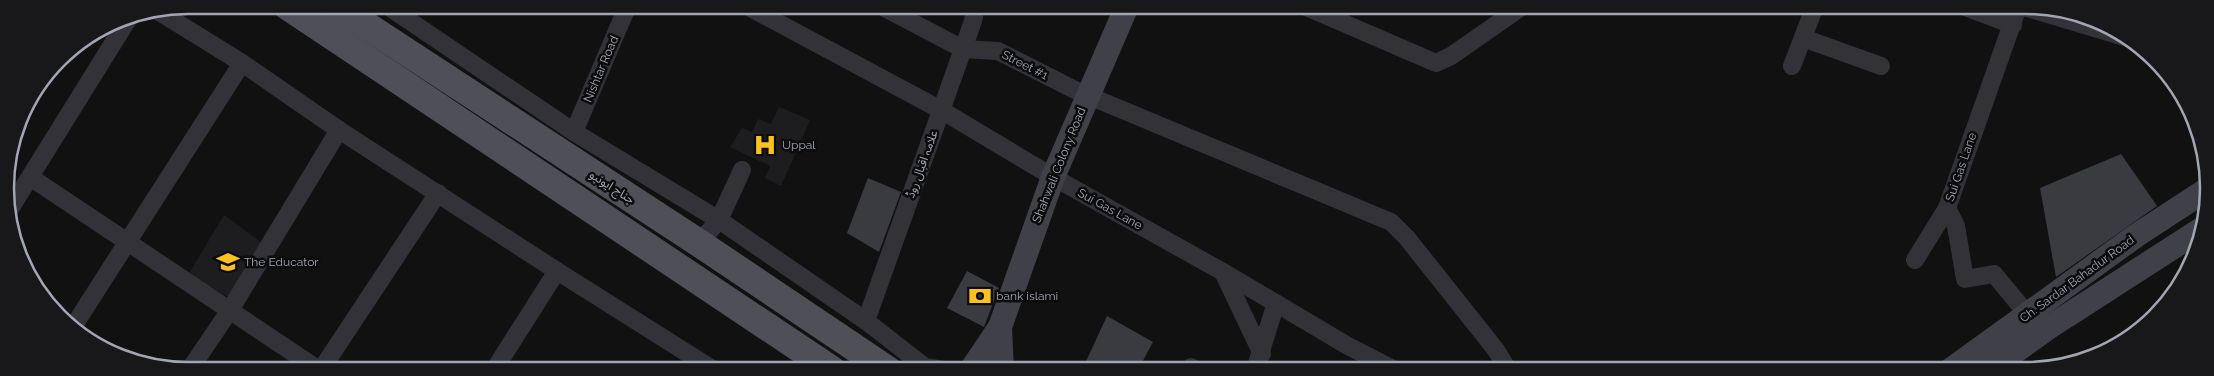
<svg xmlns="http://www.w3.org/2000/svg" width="2214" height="376" font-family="Raleway,'Noto Sans Arabic',sans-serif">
	<rect width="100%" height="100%" fill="#111112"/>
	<g fill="#1d1d1f">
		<polygon points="779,107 810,120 781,186 765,178 770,166 730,147 742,128 752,132 758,119 771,124"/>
		<polygon points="224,215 269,248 234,300 188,275"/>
		<polygon points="2167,301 2155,318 2096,357 2081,361"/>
	</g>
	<g fill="#3a3b40">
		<polygon points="2121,154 2157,206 2056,277 2040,188"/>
		<polygon points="868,178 901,192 879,252 847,233"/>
		<polygon points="967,271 999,288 984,327 947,308"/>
		<polygon points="1107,316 1153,342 1138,370 1082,370"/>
	</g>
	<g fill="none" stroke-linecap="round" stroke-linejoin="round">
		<g stroke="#323238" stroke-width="18">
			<polyline points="386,5 574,132 719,220 866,321 925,367 944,370"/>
			<polyline points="745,5 941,110 1053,177 1223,272 1348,346 1395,370"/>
			<polyline points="881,6 963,49 998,51 1077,91 1391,222 1407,238 1496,350 1508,370"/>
			<polyline points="1304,6 1436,63 1451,56 1523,6"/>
			<polyline points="1963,6 2013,25"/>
			<polyline points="2018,7 1947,208 1956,226 1965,279 1994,274 2028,315"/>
			<polyline points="2024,7 2125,37"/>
			<polyline points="158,11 242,63 339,130 557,271 714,370"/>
			<polyline points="1803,38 1881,66"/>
			<polyline points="1792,66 1815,6"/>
			<polyline points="574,132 628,5"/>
			<polyline points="30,177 319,370"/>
			<polyline points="10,209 130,16"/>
			<polyline points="699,243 719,220 742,170"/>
			<polyline points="1915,260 1947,208"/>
			<polyline points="1223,272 1262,354"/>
			<polyline points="866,321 973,21 976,6"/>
			<polyline points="73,327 242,63"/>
			<polyline points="1191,367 1196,370"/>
			<polyline points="190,369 230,310 339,130"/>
			<polyline points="321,370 438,193"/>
			<polyline points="494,370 557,271"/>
			<polyline points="1255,370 1276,303"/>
		</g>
		<g stroke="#404148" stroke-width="24">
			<polyline points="1000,327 1002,370"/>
			<polyline points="971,370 1000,327 1053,177 1127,6"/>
			<polyline points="1949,371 2137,235 2206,190"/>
			<polyline points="1988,371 2048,328 2203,228"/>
		</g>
		<g stroke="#4e4f57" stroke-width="28">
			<polyline points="286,5 832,370"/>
			<polyline points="335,5 699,243 888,370"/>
		</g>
	</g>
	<defs>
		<symbol id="hospital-bare" viewBox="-9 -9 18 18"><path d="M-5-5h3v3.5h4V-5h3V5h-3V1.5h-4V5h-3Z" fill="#fac121" stroke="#0c0c0d" stroke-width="2.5" paint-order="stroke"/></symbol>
		<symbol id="school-bare" viewBox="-9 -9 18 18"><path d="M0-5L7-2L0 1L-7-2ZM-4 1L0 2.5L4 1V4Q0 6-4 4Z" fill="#fac121" stroke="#0c0c0d" stroke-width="2.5" paint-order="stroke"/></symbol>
		<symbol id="bank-bare" viewBox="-9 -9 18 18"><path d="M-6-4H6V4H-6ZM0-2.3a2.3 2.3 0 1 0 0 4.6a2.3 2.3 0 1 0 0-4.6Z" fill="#fac121" stroke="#0c0c0d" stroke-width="2.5" paint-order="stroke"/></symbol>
	</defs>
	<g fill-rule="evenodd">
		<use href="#hospital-bare" x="749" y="129" width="32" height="32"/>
		<use href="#school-bare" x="212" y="246" width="32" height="32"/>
		<use href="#bank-bare" x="964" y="280" width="32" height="32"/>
	</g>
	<g text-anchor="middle" stroke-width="5" stroke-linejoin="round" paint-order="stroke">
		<g font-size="12" fill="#a1a6b4" stroke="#0c0c0d">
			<text transform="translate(1025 65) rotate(27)" y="4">Street #1</text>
			<text transform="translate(601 69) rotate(-67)" y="4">Nishtar Road</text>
			<text transform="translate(922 164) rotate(-70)" y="4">علامہ اقبال روڈ</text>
			<text transform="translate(1059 165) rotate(-68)" y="4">Shahwali Colony Road</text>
			<text transform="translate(1961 167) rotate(-71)" y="4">Sui Gas Lane</text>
			<text transform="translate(612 187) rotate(33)" y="4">جناح ایونیو</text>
			<text transform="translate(1110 209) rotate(29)" y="4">Sui Gas Lane</text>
			<text transform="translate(2077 279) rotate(-36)" y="4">Ch. Sardar Bahadur Road</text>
		</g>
		<g font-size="12" fill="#a1a6b4" stroke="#0c0c0d" text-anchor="start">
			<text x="782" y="149">Uppal</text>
			<text x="244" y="266">The Educator</text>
			<text x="996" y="300">bank islami</text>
		</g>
	</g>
	<path d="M0 0H2214V376H0ZM188 14H2026A174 174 0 0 1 2200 188V188A174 174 0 0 1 2026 362H188A174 174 0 0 1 14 188V188A174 174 0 0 1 188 14Z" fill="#18181a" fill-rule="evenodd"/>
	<path fill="none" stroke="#a1a6b4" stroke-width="2.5" d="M188 14H2026A174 174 0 0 1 2200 188V188A174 174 0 0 1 2026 362H188A174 174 0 0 1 14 188V188A174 174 0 0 1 188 14Z"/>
</svg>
